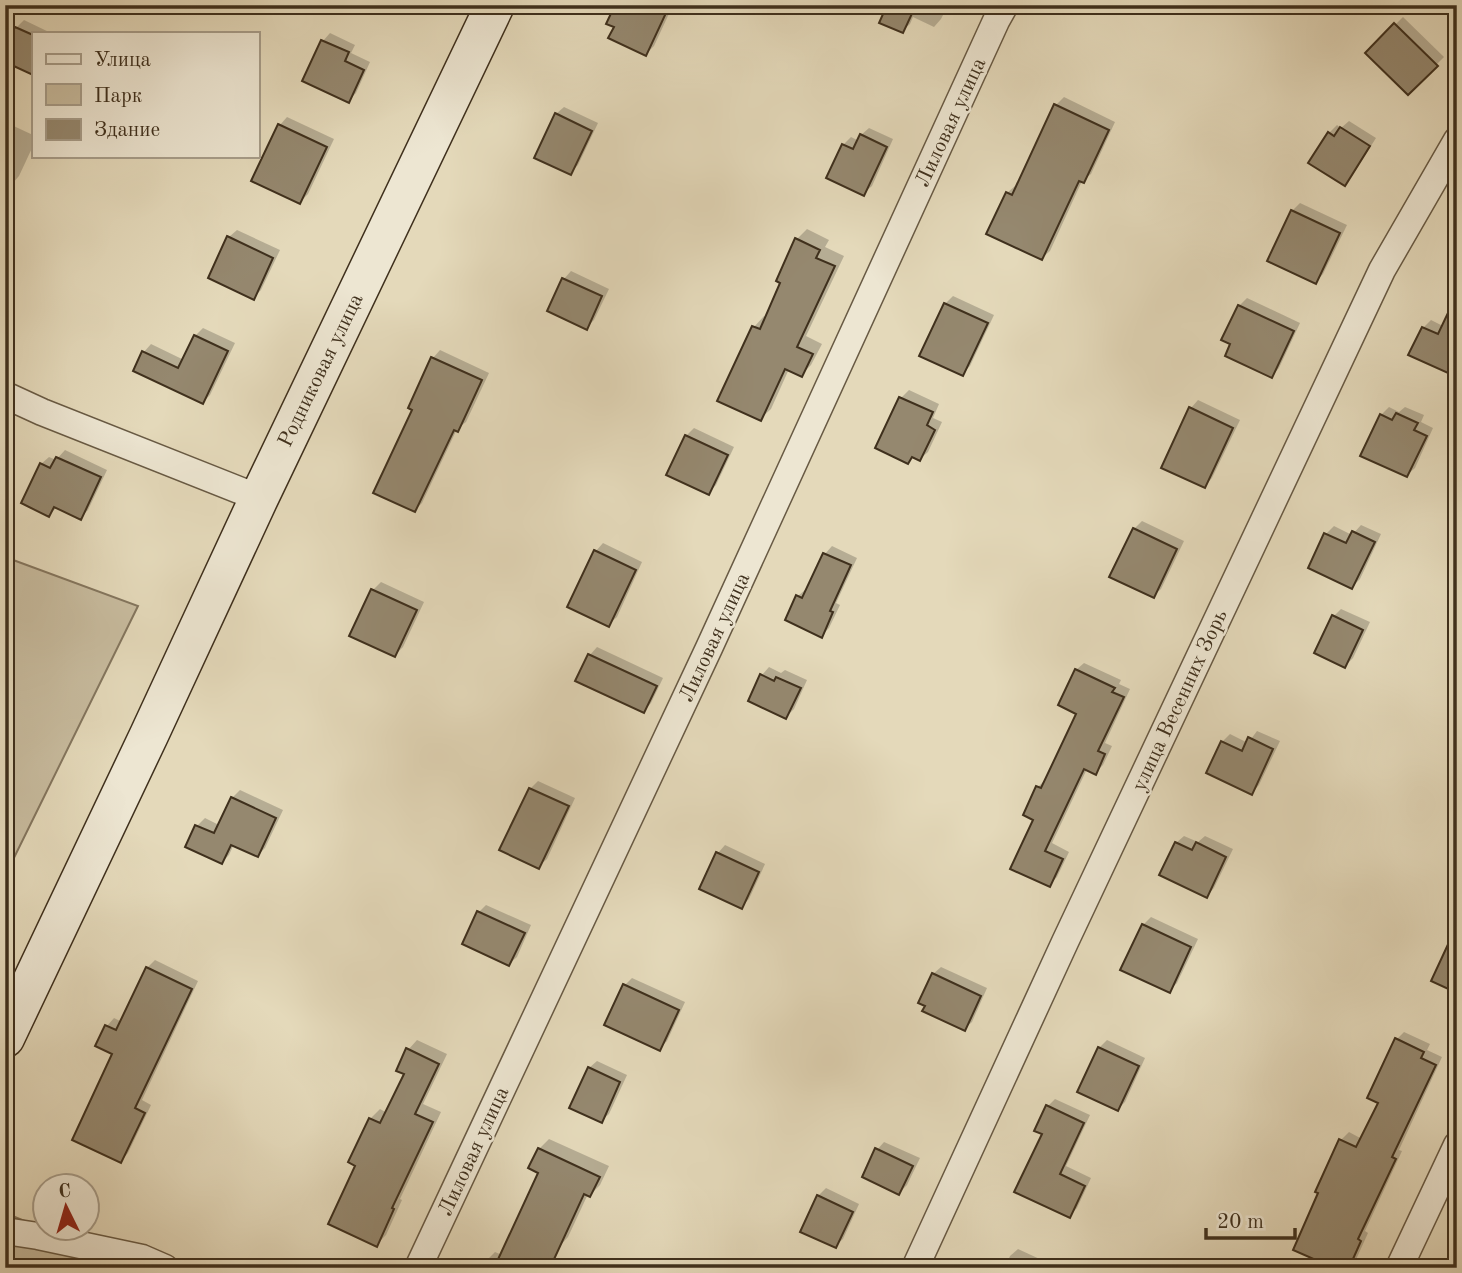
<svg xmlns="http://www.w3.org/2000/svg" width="1462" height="1273" font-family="'Old Standard TT',serif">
	<rect width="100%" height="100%" fill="#e4d9ba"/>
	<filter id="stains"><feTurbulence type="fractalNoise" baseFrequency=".00286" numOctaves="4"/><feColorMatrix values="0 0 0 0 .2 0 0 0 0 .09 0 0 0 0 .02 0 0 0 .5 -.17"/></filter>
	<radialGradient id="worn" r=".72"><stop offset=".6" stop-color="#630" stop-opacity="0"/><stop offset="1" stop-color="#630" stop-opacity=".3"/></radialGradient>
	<g fill="#c8bc9f" stroke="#84765e" stroke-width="2">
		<polygon points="5,557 138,606 5,876"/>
		<polygon points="5,1213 140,1268 5,1268"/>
	</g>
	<g fill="#0003">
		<polygon points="626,5 673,5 654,46 646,54"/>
		<polygon points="889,5 948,5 941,19 934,27 913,17 910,24 902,31"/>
		<polygon points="1403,17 1444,57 1408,93 1367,53"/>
		<polygon points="24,20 51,33 33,33 33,66 29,71 16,28"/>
		<polygon points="330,33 355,45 351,53 370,62 356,93 348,101 304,80 323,41"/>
		<polygon points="1064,97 1115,122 1091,174 1082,181 1050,251 1042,258 1007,193 1015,186 1018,187 1056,105"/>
		<polygon points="564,107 598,123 578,165 570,173 556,114"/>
		<polygon points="287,117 334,139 308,194 300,202 280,125"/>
		<polygon points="1349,121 1376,138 1352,176 1344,184 1329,133 1337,125 1341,128"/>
		<polygon points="5,122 33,135 33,146 19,176 12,184 5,181"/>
		<polygon points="869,128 893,139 872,186 864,193 843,145 851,137 859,141 861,135"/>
		<polygon points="1300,203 1347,225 1323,274 1316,282 1292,211"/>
		<polygon points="807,229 829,240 825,247 844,256 806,336 822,344 811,365 801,375 789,369 771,409 760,419 754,327 764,316 767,318 797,239"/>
		<polygon points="237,230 280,250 261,290 253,298 229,237"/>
		<polygon points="571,271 609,289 594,320 586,328 564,279"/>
		<polygon points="953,296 994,315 970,366 962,374 945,304"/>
		<polygon points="1247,298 1300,323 1279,368 1272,376 1233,343 1239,306"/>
		<polygon points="1431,320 1443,326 1457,320 1457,366 1454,365 1447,371 1423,328"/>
		<polygon points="203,328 235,343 210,395 203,402 135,370 144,352 151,344 184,360 195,336"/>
		<polygon points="440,350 489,373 466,422 457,429 422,503 415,510 414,409 433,358"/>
		<polygon points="909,390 939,404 933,418 942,422 928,452 920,459 914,456 908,462 877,448 901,398"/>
		<polygon points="1198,400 1240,420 1212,478 1205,486 1191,408"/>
		<polygon points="1389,407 1399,412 1405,407 1424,415 1421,422 1433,428 1415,468 1407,475 1381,415"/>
		<polygon points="694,428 734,447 716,485 708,493 686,436"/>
		<polygon points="65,450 107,470 88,510 80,518 57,507 49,515 41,464 49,457 56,460"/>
		<polygon points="1142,521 1184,541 1161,589 1153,596 1134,529"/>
		<polygon points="1361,525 1381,534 1360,579 1352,587 1310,567 1326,534 1334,526 1352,535"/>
		<polygon points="603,543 642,562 617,617 609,624 596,551"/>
		<polygon points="832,546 857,558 836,603 840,605 829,628 821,636 798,596 806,589 808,590 825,554"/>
		<polygon points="381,582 424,602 403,647 395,655 352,635 373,590"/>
		<polygon points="1341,609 1370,622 1353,658 1345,666 1333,617"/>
		<polygon points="597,647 663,678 651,703 644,711 578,680 590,655"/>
		<polygon points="1084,663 1121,680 1119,684 1130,689 1105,743 1112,746 1103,765 1095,773 1087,769 1052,843 1069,852 1057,877 1049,885 1035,819 1038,787 1046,779 1079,713 1076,670"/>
		<polygon points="769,667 781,673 785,670 807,680 794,709 786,717 762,675"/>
		<polygon points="1257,731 1280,741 1259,785 1252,793 1222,742 1230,734 1248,743"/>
		<polygon points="538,781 575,798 547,859 539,866 502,849 530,789"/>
		<polygon points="240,790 283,810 265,848 258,855 234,844 229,855 222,862 197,826 205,818 219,825 232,798"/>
		<polygon points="1184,836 1198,842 1205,836 1233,849 1214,888 1207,896 1176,843"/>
		<polygon points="725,845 765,864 749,899 741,907 701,888 718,853"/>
		<polygon points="486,905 531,925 517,957 509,964 479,912"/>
		<polygon points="1151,917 1198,939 1177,983 1169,991 1123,969 1143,925"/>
		<polygon points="155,960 198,981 142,1100 151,1105 128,1153 121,1161 114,1053 98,1046 107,1026 114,1018 122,1022 147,968"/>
		<polygon points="941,967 987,988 972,1022 964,1029 927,1005 933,974"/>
		<polygon points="632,978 685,1002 667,1041 659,1049 625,985"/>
		<polygon points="1404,1032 1430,1044 1427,1050 1442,1057 1399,1150 1402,1151 1365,1231 1368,1233 1354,1264 1350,1268 1338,1268 1320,1193 1317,1191 1341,1140 1349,1132 1362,1139 1380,1102 1397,1039"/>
		<polygon points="417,1040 447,1054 423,1104 441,1112 400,1199 402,1200 386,1235 376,1245 357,1165 370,1119 380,1109 387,1113 406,1073 408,1050"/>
		<polygon points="1107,1040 1145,1058 1125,1102 1118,1109 1099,1048"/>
		<polygon points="597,1061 627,1075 609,1114 601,1121 589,1068"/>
		<polygon points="1055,1099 1090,1115 1066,1166 1091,1178 1077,1208 1069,1216 1044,1133 1048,1106"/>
		<polygon points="549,1139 609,1166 600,1185 590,1195 588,1194 568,1237 558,1248 547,1268 482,1268 485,1262 495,1252 502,1255 541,1172 539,1149"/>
		<polygon points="884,1142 920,1158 907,1185 899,1193 877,1150"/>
		<polygon points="826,1188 859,1204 843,1239 835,1246 818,1196"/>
		<polygon points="1018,1249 1044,1261 1041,1268 1005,1268 1010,1256"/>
	</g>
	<g fill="#95886f" stroke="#3f301d" stroke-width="2">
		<polygon points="615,5 649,5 666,13 646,56 608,38 614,27 606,24"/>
		<polygon points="887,5 916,5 903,33 879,23"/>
		<polygon points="1394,23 1438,66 1408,95 1365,53"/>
		<polygon points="15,27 33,35 33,75 5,62 5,46"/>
		<polygon points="321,40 349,52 345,61 364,70 349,103 302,81"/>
		<polygon points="1054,104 1109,130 1084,183 1079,181 1042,260 986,234 1006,192 1012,195"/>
		<polygon points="555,113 592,131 571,175 534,158"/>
		<polygon points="278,124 327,147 300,204 251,181"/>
		<polygon points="1340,127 1370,146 1345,186 1308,163 1328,132 1334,136"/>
		<polygon points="860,134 887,147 864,196 826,178 842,144 853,149"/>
		<polygon points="1291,210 1340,233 1316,284 1267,261"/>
		<polygon points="227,236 273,258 254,300 208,278"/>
		<polygon points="795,238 820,250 816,258 835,266 797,347 813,354 802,377 785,369 761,421 717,401 752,326 760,329 780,283 776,281"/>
		<polygon points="562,278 602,296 587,330 547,311"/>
		<polygon points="1457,294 1457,353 1448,373 1408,355 1422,327 1438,334"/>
		<polygon points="944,303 988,323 963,376 919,356"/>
		<polygon points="1238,305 1294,331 1272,378 1225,356 1230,344 1221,340"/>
		<polygon points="194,335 228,351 203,404 133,371 142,351 178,368"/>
		<polygon points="431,357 482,380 458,432 454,430 415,512 373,493 412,410 408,408"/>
		<polygon points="899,397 933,412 927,425 935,430 920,461 912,457 908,464 875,448"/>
		<polygon points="1189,407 1233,428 1205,488 1161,468"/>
		<polygon points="1396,413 1418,423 1414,430 1427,436 1407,477 1360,456 1380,414 1392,420"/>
		<polygon points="685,435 728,455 709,495 666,475"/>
		<polygon points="56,457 101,477 81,520 54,507 49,517 21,503 40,463 50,468"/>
		<polygon points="1133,528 1177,549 1154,598 1109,577"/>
		<polygon points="1352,531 1375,542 1352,589 1308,568 1324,533 1346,543"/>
		<polygon points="594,550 636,570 609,627 567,607"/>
		<polygon points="823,553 851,565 830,611 833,612 822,638 785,620 796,595 802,598"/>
		<polygon points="371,589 417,610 395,657 349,636"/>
		<polygon points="1332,615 1363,630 1345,668 1314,653"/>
		<polygon points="588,654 657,686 644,713 575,681"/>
		<polygon points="1075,669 1115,688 1112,692 1124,697 1098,751 1105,754 1096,775 1084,769 1045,851 1063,859 1050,887 1010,869 1033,820 1023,815 1036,786 1041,788 1076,714 1058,705"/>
		<polygon points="760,674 774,681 776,677 801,688 786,719 748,701"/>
		<polygon points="1248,737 1273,749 1252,795 1206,773 1221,741 1242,751"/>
		<polygon points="529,788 569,806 539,869 499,850"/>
		<polygon points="231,797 276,818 258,857 231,845 222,864 185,847 195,825 214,833"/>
		<polygon points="1175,842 1192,850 1196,842 1226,857 1207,898 1159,875"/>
		<polygon points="716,852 759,872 742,909 699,889"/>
		<polygon points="477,911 525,933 509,966 462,944"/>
		<polygon points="1142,924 1191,947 1170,993 1120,970"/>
		<polygon points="1457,925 1457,993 1431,981"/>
		<polygon points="146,967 192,989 135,1108 145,1113 121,1163 72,1140 112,1054 95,1046 105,1025 116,1030"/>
		<polygon points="932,973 981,996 965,1031 922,1011 925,1006 918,1003"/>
		<polygon points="623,984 679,1010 660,1051 604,1025"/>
		<polygon points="1395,1038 1424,1052 1421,1058 1436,1065 1392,1157 1396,1159 1358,1239 1361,1241 1349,1268 1334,1268 1293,1250 1318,1193 1315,1192 1339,1139 1356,1147 1378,1103 1367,1098"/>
		<polygon points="1098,1047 1139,1066 1118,1111 1077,1092"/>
		<polygon points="406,1048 439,1064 415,1114 433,1122 392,1208 394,1209 377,1247 328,1224 355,1166 348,1162 369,1118 380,1123 404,1074 396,1071"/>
		<polygon points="588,1067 620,1082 602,1123 569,1108"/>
		<polygon points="1046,1105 1084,1123 1060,1174 1085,1186 1070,1218 1014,1192 1042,1134 1034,1131"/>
		<polygon points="538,1148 600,1177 590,1197 584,1194 550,1268 494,1268 538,1173 528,1168"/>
		<polygon points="875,1148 913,1166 899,1195 862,1177"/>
		<polygon points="817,1195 853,1212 836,1248 800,1232"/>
	</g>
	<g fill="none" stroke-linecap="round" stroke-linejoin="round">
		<defs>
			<g id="street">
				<polyline points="5,395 42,412 259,498"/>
				<polyline points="5,1231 38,1236 142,1258 165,1268"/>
				<polyline points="418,1268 709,648 996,21 1005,5"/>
				<polyline points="915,1268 1065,942 1382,270 1457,140"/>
				<polyline points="1399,1268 1457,1145"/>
			</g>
			<polyline id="secondary" points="5,1038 149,735 259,498 495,5"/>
		</defs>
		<use href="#street" stroke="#685a44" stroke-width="29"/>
		<use href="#secondary" stroke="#3f301d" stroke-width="41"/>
		<use href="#street" stroke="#ede6d2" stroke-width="26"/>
		<use href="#secondary" stroke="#ede6d2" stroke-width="38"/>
	</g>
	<g text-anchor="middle" stroke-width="5" stroke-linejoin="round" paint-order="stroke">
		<g font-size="21" fill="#3f301d" stroke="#ede6d2">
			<text transform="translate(950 122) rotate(-65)" y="7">Лиловая улица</text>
			<text transform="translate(320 370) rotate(-64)" y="7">Родниковая улица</text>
			<text transform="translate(714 637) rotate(-65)" y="7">Лиловая улица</text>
			<text transform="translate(1179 700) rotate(-65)" y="7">улица Весенних Зорь</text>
			<text transform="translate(473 1151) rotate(-65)" y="7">Лиловая улица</text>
		</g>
	</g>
	<rect width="1462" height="1273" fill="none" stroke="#e4d9ba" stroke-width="28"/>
	<rect x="7" y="7" width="1448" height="1259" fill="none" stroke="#3f301d" stroke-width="3.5"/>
	<rect x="14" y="14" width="1434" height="1245" fill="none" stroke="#3f301d" stroke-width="2"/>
	<rect x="32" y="32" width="228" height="126" fill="#ede6d2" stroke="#a79d8a" stroke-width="2"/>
	<rect x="46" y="54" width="35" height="10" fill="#ede6d2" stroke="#a79d8a" stroke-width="2"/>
	<text x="94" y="66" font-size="21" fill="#3f301d">Улица</text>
	<rect x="46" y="84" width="35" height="21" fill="#c8bc9f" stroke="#a79d8a" stroke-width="2"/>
	<text x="94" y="102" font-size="21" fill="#3f301d">Парк</text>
	<rect x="46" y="119" width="35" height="21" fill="#95886f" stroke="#a79d8a" stroke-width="2"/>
	<text x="94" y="136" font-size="21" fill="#3f301d">Здание</text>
	<g transform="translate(66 1207) rotate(355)"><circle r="33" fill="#ede6d2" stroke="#a79d8a" stroke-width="2"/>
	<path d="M0-5L12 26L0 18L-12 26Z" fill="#8f2418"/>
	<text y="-10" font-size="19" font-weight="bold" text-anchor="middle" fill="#3f301d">С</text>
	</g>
	<path d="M1206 1228v10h89v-10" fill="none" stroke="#3f301d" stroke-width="3.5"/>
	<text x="1217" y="1228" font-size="21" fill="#3f301d" stroke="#ede6d2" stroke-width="5" paint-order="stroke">20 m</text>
	<rect width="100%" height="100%" filter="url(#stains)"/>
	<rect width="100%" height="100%" fill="url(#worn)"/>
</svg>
